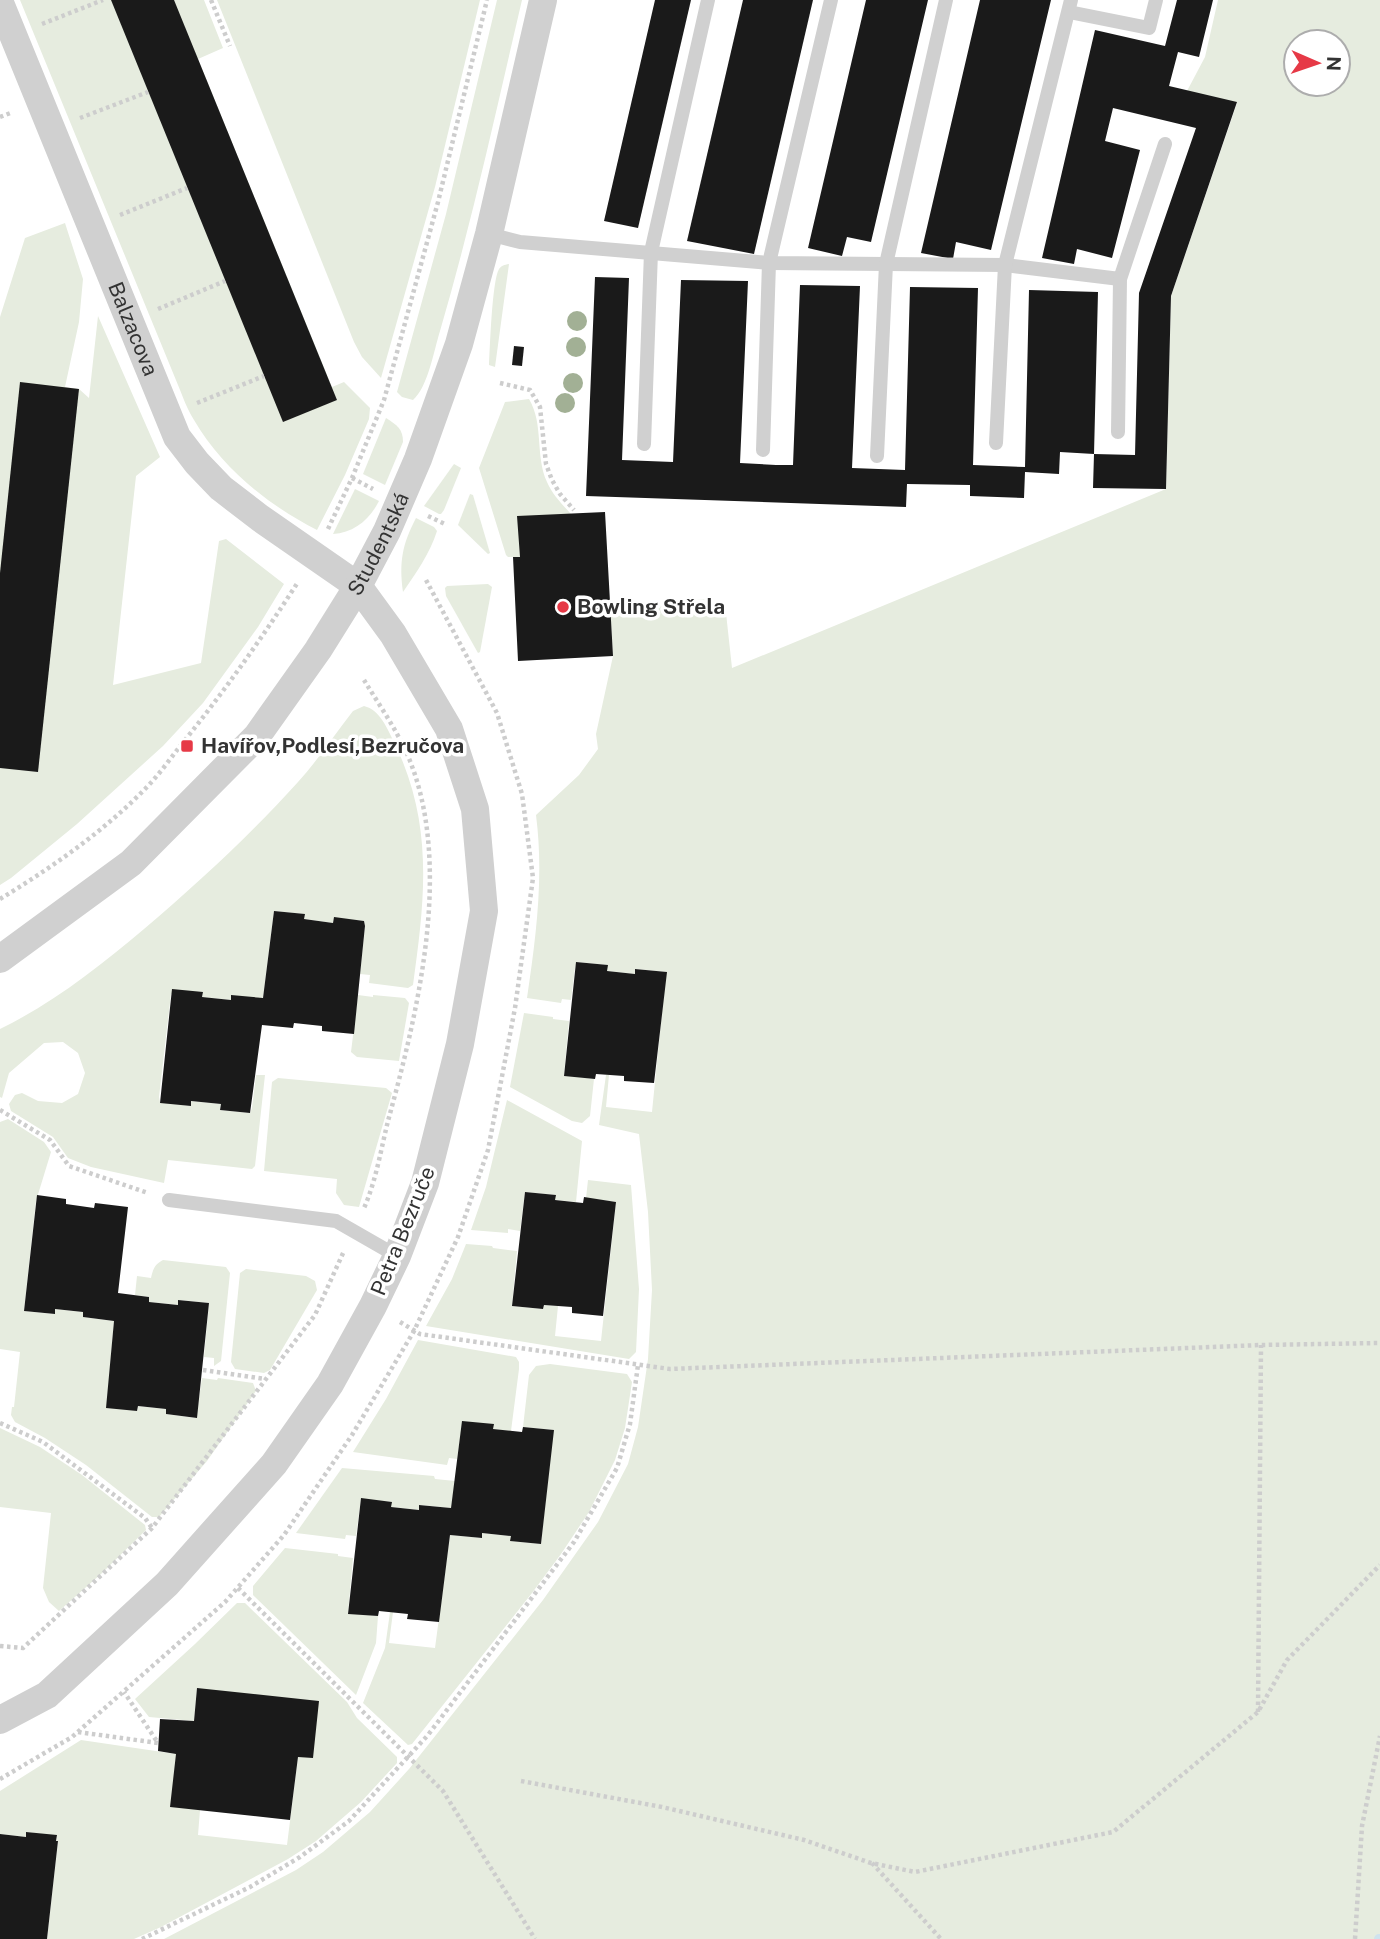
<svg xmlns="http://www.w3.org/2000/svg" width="1380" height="1939" font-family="'Public Sans',sans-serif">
	<rect width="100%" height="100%" fill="#fff"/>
	<g fill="#e6ecdf" fill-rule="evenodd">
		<path d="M20,0H204L223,48L198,59L332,387L344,382L370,408L369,419L345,475L317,530C268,505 222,468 194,420C187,409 183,397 178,385Z"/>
		<polygon points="217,0 480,0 435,187 381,378 362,357 354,342"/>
		<path d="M497,0H522C496,111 472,222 440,331C434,350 428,387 413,400L402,397L397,392L446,214Z"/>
		<path d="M1218,0H1380V1939H164L296,1870L323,1852L370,1812L409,1769L543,1600L598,1522L628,1464L638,1427L648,1359L652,1290L648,1212L639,1134L599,1125L606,1075H609L606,1107L652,1112L666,972L636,969L635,974L607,971V965L577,962L575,968L571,1000L562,999L561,1003L527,998C536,937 544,877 536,815L579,775L598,749L596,734L613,656L610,604L714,599L715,613H726L732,668L1166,489L1171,296L1237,103L1187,91L1205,57ZM1296,42H1338V84H1296Z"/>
		<polygon points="65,223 83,279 79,322 65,387 79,389 89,398 98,316 160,457 136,476 113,685 201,663 219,541 226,539 284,584 258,627 203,703 163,746 77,824 11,878 0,885 0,317 25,238"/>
		<path d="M509,264L495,367L489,365C490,348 492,281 499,269C502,265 504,265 509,264Z"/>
		<path d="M529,399C544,424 535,456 547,482C552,494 562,504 571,514L520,557H508L506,555L479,468L505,402Z"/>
		<path d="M386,418C397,425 403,429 403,442L385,485L363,474Z"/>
		<polygon points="454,464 461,468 444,510 441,514 439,514 424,506"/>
		<path d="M355,489L379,501C370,519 354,533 333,534Z"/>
		<polygon points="470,494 473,495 490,553 488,554 458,525"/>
		<path d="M416,518L434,527L437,531C430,553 416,573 403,592C399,562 402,545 416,518Z"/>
		<polygon points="488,584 492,587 480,652 478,653 446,596 445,588 447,586"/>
		<path d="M364,706C380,710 387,728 394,742C434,824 425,898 413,985L408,988L369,983L370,975L360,974L365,927L364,921L334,918L333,923L304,919V914L274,911L263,998L231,1000L202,997L203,992L171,994L159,1097L160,1102L190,1106L191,1101L221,1104L220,1110L250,1113L252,1108L256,1075H265L255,1166L252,1169L168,1160L164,1183L91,1167L68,1158L53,1137L11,1111L9,1104L15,1095L22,1093L38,1101L62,1103L78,1094L85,1073L78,1053L63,1042L44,1043L9,1073L2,1098L0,1097V1029C53,1003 99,967 144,929C198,883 250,835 298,782C318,760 335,734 353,711Z"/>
		<polygon points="358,995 373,997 373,995 405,998 409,1003 399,1061 357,1057 351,1052"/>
		<polygon points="524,1013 553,1017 553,1019 569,1021 564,1075 594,1079 590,1116 582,1123 572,1121 510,1087"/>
		<polygon points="278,1078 386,1088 392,1093 359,1207 344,1205 336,1193 337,1179 264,1171 272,1082"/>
		<polygon points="507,1100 582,1141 576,1202 555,1200 555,1195 525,1192 520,1231 508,1229 508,1233 471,1230 486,1187"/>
		<polygon points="8,1119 44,1142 51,1152 36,1201 24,1311 54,1314 55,1309 83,1312 83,1317 114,1321 107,1402 137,1411 138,1406 166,1409 166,1414 196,1418 202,1378 217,1380 218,1378 253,1383 256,1391 207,1461 159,1517 152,1517 86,1465 45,1438 15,1422 11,1415 12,1407 14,1407 20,1352 0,1349 0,1122"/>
		<polygon points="588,1180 631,1185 639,1289 636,1352 629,1359 426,1326 452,1279 466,1244 492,1246 493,1248 517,1251 512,1306 543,1309 544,1305 558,1306 555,1336 601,1341 616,1202 586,1198"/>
		<path d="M163,1260L226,1267L230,1273L221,1361L214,1366V1358L204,1357L209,1303L179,1300L178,1305L149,1302V1297L135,1295L137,1276L151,1278C153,1269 155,1264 163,1260Z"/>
		<polygon points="246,1269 306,1276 315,1281 317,1290 270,1370 264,1373 235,1369 231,1362 240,1273"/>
		<polygon points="418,1340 516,1357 519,1362 519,1369 511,1431 462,1426 457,1459 449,1458 447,1465 353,1452 386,1399"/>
		<polygon points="550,1364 627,1374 632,1382 625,1428 615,1460 589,1512 561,1554 532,1593 412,1744 408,1745 363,1703 385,1648 390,1612 393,1612 389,1643 435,1648 450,1535 482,1538 482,1533 511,1536 511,1541 541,1544 553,1430 523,1427 529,1375 536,1366"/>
		<polygon points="0,1428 40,1447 82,1475 145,1525 146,1530 101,1574 59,1611 49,1602 43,1588 51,1513 0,1507"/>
		<polygon points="342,1468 434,1476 435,1479 455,1481 451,1508 420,1505 419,1510 391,1507 391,1502 361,1499 356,1536 346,1535 345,1539 296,1533"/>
		<polygon points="285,1548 338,1554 338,1556 353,1558 348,1613 378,1616 376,1643 356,1695 253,1595 253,1586"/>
		<polygon points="237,1603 245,1603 347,1702 357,1718 397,1757 397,1763 361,1802 316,1841 288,1859 161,1927 134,1939 47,1939 58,1842 56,1841 57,1836 27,1832 26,1837 0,1834 0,1791 81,1740 176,1754 200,1810 198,1835 287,1845 298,1757 197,1689 194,1721 149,1717 135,1699 195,1644"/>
	</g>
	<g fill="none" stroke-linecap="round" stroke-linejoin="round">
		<polyline stroke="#cfe2ee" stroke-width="10" points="1379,1939 1380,1939"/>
	</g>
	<g fill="#1a1a1a">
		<polygon points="111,0 174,0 337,400 283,422"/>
		<polygon points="655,0 691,0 638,228 604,221"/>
		<polygon points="743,0 813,0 754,254 687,241"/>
		<polygon points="866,0 928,0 871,242 847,237 842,256 808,248"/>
		<polygon points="980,0 1051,0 991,250 956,242 953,259 921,253"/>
		<polygon points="1177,0 1213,0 1199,57 1178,52 1169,86 1237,102 1171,296 1166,489 1093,488 1094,454 1135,455 1139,293 1196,128 1113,108 1105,141 1140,150 1112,258 1077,249 1074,264 1042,258 1095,30 1165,46"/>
		<polygon points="595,277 629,278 622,460 673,462 681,280 748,281 740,463 776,465 793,465 800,285 860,286 852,468 905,470 910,287 978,288 973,465 1025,467 1029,290 1098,292 1094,454 1060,452 1059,474 1025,472 1024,498 970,496 970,485 907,484 906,507 586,496"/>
		<polygon points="514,346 524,347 522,366 512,365"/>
		<polygon points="20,382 79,389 38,772 0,768 0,573"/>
		<polygon points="605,512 613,656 518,661 513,557 520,557 517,516"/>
		<polygon points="274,911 305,914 304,919 333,923 334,917 364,921 365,926 354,1034 322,1031 322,1026 294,1023 293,1028 262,1025 250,1113 220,1110 221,1104 191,1101 191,1106 160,1103 172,989 203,992 202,997 231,1000 231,995 263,998"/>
		<polygon points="576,962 608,965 607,971 635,974 635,969 667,972 654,1083 624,1081 624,1076 596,1074 595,1079 564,1076"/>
		<polygon points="525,1192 556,1195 555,1200 583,1203 584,1197 616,1202 603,1316 572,1313 572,1307 544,1305 543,1309 512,1306"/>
		<polygon points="37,1195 66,1199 66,1204 94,1208 95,1203 128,1207 118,1293 149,1297 149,1302 178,1305 178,1300 209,1303 197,1418 166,1414 166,1409 138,1406 137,1411 106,1408 114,1321 83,1317 83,1312 55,1309 55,1314 24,1311"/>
		<polygon points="462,1421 494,1424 493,1429 522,1432 523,1427 554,1430 541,1544 510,1541 511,1536 482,1533 482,1538 450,1535 439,1622 407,1619 408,1614 379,1611 378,1616 348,1614 361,1498 392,1502 391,1507 419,1510 419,1505 451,1508"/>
		<polygon points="197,1688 319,1701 313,1758 298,1757 290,1820 170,1807 176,1754 158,1751 160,1719 194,1721"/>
		<polygon points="26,1832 57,1835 56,1841 58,1841 47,1939 0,1939 0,1834 26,1837"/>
	</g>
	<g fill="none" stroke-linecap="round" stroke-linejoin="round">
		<g stroke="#cdcdcd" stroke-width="4.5" stroke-dasharray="3.5 3.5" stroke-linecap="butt">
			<polyline points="211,0 230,46"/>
			<polyline points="42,24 103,0"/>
			<polyline points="0,117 13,112"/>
			<polyline points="80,118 148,92"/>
			<polyline points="120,215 187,188"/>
			<polyline points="158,309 225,281"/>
			<polyline points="500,383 530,390 540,407 546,464 552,480 560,494 574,510"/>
			<polyline points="197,403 264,376"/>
			<polyline points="352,478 373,489"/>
			<polyline points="428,516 447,525"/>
			<polyline points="328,529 352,478 384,400 438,202 487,0"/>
			<path d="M364,680C381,708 402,737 413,769C451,876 417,1015 388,1121C381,1149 376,1181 364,1208"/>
			<path d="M0,899C51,868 103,832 145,789C161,773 174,753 189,735C228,686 264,635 298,582"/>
			<polyline points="0,1110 50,1140 69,1166 148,1193"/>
			<polyline points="400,1322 420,1334 670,1369 1261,1345 1380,1343"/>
			<polyline points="203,1370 265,1379"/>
			<polyline points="0,1423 43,1442 145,1518 152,1528"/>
			<polyline points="238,1588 443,1791 535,1939"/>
			<polyline points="0,1646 23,1648 152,1528 315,1315 344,1251"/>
			<polyline points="1258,1712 1261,1345"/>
			<polyline points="78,1732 158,1743 124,1692"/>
			<polyline points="0,1779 72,1737 225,1602 284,1535 352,1435 414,1331 458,1237 488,1150 515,1008 533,878 522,794 497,713 426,580"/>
			<polyline points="521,1781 662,1807 804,1840 871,1863 915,1872 1113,1832 1258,1712 1287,1660 1380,1565"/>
			<polyline points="872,1863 941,1939"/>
			<polyline points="142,1939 250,1887 300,1857 349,1821 428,1735 574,1542 617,1468 630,1424 638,1365"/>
			<polyline points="1355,1939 1362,1826 1380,1736"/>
		</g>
		<g stroke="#d0d0d0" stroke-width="14">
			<polyline points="1069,12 1149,28 1156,0"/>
			<polyline points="489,234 520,242 769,263 1005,265 1120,279"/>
			<polyline points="1118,432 1120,279 1165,144"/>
			<polyline points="996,443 1005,265 1071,0"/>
			<polyline points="644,444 651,252 708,0"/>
			<polyline points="763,450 769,263 831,0"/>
			<polyline points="877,456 886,264 946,0"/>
			<polyline points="169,1200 336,1221 397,1256"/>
		</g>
		<g stroke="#d0d0d0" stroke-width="28">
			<path id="s1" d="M0,3L177,437L197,463L221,488L260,518L358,586L393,634L449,729L475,809L484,911L460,1044L425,1183L397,1256L373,1306L330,1384L274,1464L167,1584L47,1695L0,1720"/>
			<path id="s2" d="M0,959L131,863L257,736L318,650L358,586L387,531L418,459L459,344L489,234L543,0"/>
		</g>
	</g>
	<g fill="#a2b095">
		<circle cx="577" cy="321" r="10"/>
		<circle cx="576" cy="347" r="10"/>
		<circle cx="573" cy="383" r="10"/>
		<circle cx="565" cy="403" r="10"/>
	</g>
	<g fill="#e63946" stroke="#fff" stroke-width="2.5">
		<circle cx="563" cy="607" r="7"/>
		<rect x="180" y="739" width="14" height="14" rx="3.5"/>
	</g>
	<g text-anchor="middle" stroke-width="7" stroke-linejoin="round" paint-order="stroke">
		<g font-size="21" fill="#333" stroke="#fff">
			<text dy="7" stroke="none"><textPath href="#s1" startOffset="352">Balzacova</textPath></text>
			<text dy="7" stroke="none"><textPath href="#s2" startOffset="569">Studentská</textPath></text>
			<text transform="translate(403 1231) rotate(-68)" y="7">Petra Bezruče</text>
		</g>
		<g font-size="21" font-weight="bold" fill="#333" stroke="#fff" text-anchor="start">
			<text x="577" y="614">Bowling Střela</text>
			<text x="201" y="753">Havířov,Podlesí,Bezručova</text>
		</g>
	</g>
	<g transform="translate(1317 63) rotate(92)"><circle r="33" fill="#ffffff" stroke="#adadad" stroke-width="2"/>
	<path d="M0-5L12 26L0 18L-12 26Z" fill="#e63946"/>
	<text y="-10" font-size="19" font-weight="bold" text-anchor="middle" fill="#333333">N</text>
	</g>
</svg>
